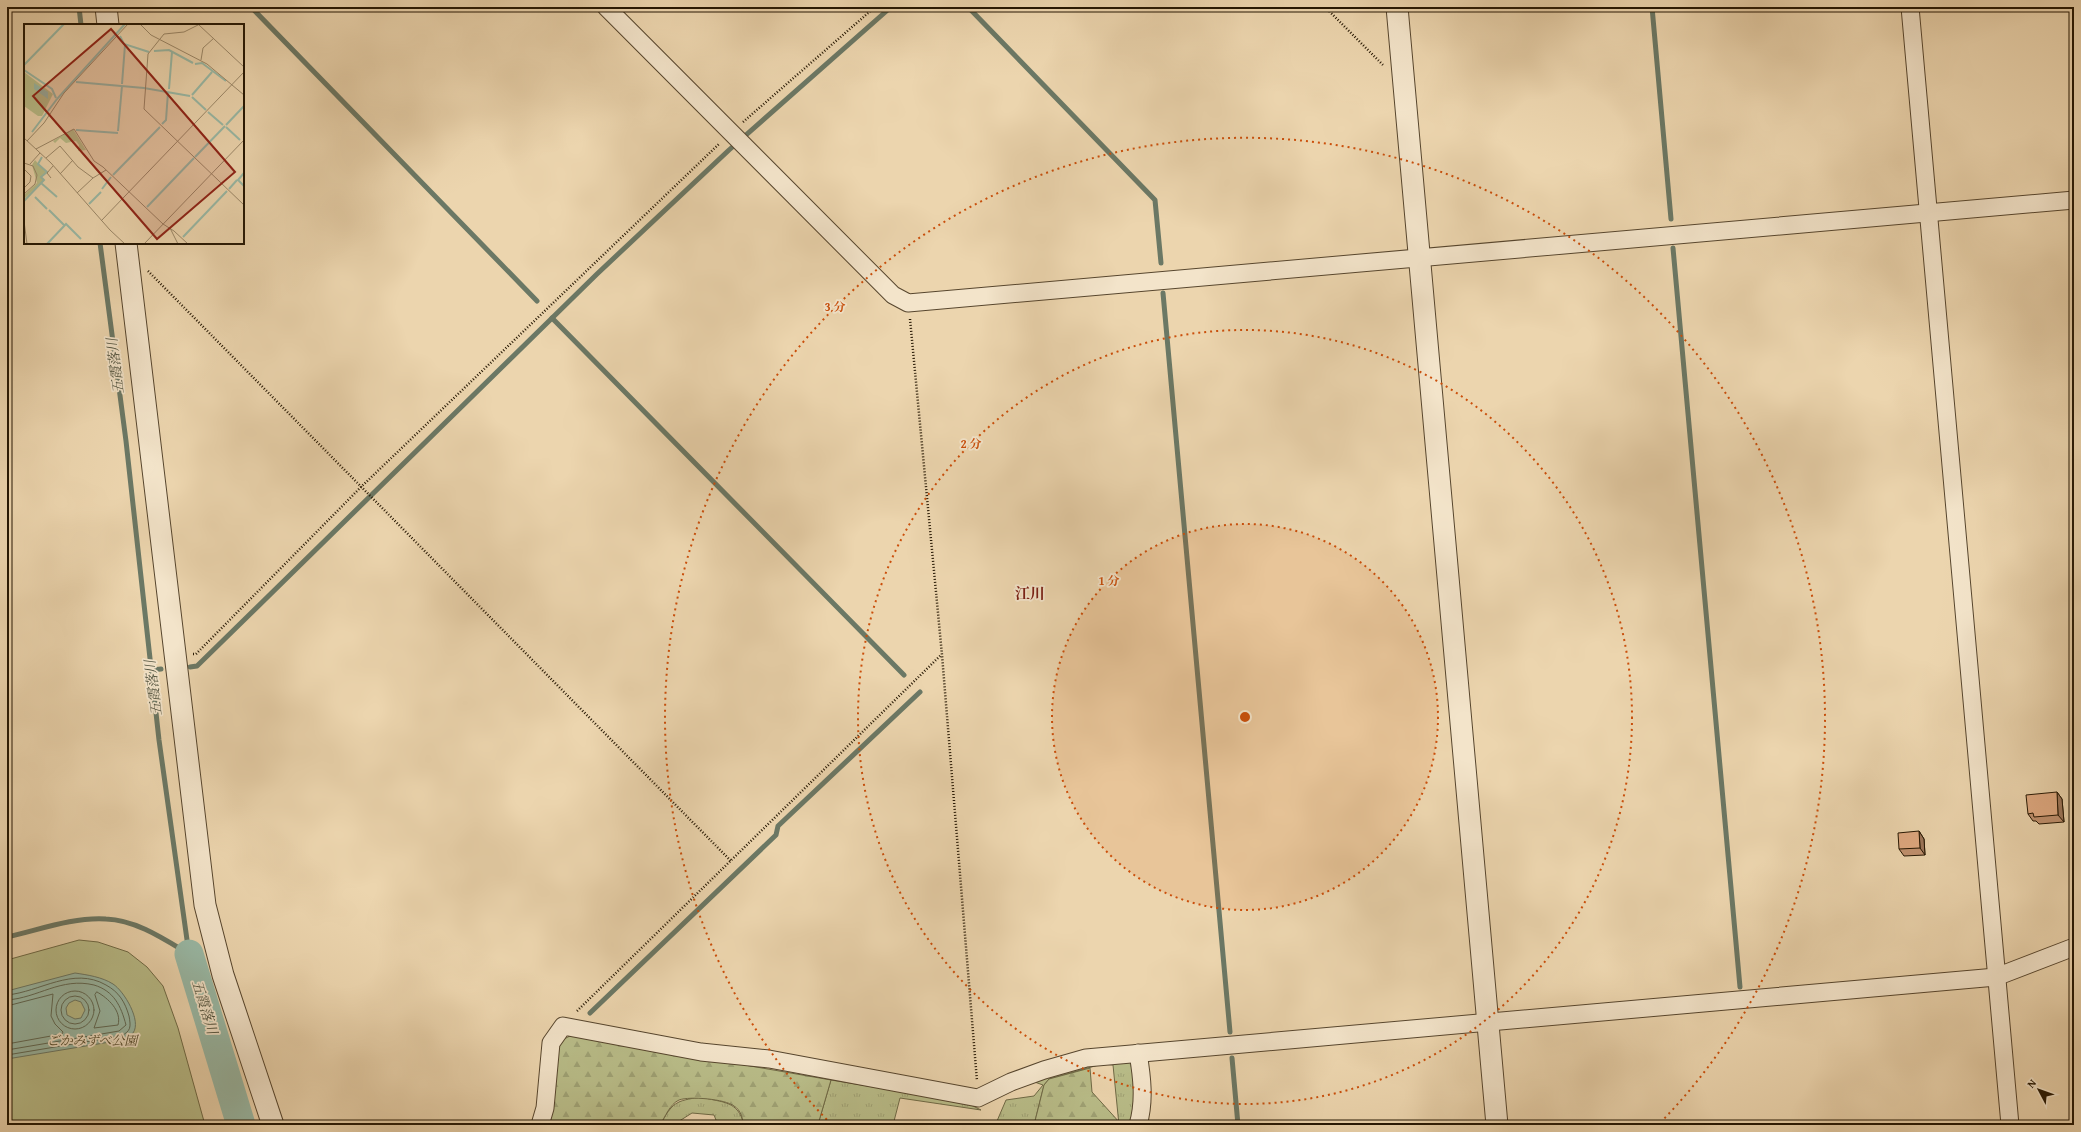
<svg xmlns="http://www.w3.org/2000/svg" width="2081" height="1132" font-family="'Gentium Book Plus','Noto Serif JP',serif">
	<defs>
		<pattern id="grass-tufts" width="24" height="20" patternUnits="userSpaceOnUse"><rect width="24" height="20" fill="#b9bd89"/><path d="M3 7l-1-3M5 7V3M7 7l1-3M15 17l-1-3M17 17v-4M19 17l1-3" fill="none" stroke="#9fa275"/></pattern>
		<pattern id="forest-firs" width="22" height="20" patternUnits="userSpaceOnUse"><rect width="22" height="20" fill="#b9bd89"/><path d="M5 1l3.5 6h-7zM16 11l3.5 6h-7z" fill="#9fa275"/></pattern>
	</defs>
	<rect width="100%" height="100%" fill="#ecd5ae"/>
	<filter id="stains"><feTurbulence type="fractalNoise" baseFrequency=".005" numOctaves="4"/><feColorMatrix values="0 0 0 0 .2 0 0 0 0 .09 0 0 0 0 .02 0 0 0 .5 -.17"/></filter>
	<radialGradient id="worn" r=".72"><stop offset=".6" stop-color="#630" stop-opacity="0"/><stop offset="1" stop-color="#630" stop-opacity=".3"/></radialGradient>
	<g fill="url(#grass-tufts)" stroke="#6f6a46">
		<polygon points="1126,1059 1135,1068 1133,1125 1119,1125 1113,1065 1102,1064 1049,1079 1044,1085 1034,1125 1000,1125 997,1121 1006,1100 1034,1096 1043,1085 1029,1080 1043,1074"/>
		<polygon points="831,1080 965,1102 981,1110 900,1098 893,1125 815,1125 819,1121"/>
		<path d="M701,1097C723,1103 738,1100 744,1125H718L714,1115L692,1113L673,1125H660C673,1102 675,1101 701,1097Z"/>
	</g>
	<g fill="url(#forest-firs)" stroke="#6f6a46">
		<path d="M572,1035L831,1080L819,1121L815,1125H744C742,1118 741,1110 734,1106C725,1099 690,1096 679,1100C670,1104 665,1117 660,1125H545L552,1056L564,1039Z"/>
		<polygon points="1090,1068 1092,1092 1120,1123 1119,1125 1034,1125 1044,1085 1049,1079"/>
	</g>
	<polygon fill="#b9bd89" stroke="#6f6a46" points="79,940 98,942 128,952 147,967 163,986 178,1028 205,1125 7,1125 7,960"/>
	<path fill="#99b9a6" stroke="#6b7865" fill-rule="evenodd" d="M75,973C88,975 102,977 113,984C124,991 142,1021 133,1033C130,1036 126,1038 122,1040L7,1059V991ZM75,1000L81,1002L85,1010L81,1018L75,1019L67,1015L66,1008L69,1003Z"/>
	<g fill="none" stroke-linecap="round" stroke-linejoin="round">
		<g stroke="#5f6854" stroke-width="1">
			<circle cx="75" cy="1010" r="19"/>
			<path d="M97,992C108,998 122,1011 118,1025L94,1028L100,1011L95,995Z"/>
			<path d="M7,995C40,992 73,966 106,985C119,992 125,1002 129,1016C131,1027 131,1031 121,1036L7,1055"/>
			<circle cx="75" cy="1010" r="14"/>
			<path d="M7,1000C38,998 61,977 94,985C114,991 121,1006 126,1025L119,1031L7,1050"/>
			<polyline points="7,1006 53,994 51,1016 55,1024 63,1032 62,1034 7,1044"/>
		</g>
		<g stroke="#6b7865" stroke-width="5">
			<polyline points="79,7 81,25"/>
			<polyline points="251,7 537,301"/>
			<polyline points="968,7 1155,200 1161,263"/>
			<polyline points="1652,7 1671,219"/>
			<polyline points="100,243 126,441 159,740 189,954"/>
			<polyline points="1673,248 1740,987"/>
			<polyline points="1163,293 1230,1032"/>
			<polyline points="552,318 904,675"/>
			<polyline points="190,667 197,666 597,274 729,150 891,7"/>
			<polyline points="152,670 161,669"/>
			<path d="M7,937C39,930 72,917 106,919C136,920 164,939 189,954"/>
			<polyline points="590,1013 776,835 778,826 920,692"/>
			<polyline points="1232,1058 1238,1125"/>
		</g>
		<polyline stroke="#99b9a6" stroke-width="29" points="189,954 241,1125"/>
		<defs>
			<g id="minor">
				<polyline points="606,7 893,295 908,303 2074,200"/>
				<polyline points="1910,7 2010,1125"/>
				<path d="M1138,1053C1142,1077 1145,1101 1138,1125"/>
				<polyline points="540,1125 545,1108 551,1043 563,1026 701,1052 769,1059 978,1098 1011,1082 1044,1070 1086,1058 1996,977 2074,947"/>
			</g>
			<g id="tertiary">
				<polyline points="106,7 108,25"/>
				<polyline points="1397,7 1497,1125"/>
				<polyline points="126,243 205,905 223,975 273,1125"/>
			</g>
		</defs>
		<use href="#minor" stroke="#57462e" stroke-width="19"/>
		<use href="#tertiary" stroke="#57462e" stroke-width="23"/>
		<g stroke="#251703" stroke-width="2.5" stroke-dasharray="1 2" stroke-linecap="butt">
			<polyline points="1325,7 1384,66"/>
			<polyline points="743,122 875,7"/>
			<polyline points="148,271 731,861"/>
			<polyline points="910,319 942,655 977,1081"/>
			<polyline points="193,654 196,654 361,487 720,143"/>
			<polyline points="577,1011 941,655"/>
		</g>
		<use href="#minor" stroke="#f3e4ca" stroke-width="17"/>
		<use href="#tertiary" stroke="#f3e4ca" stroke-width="21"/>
	</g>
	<g fill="#c19270" stroke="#251703">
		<polygon points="2057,792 2062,799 2064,822 2039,824 2036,821 2033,821 2028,814"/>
		<polygon points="1919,831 1924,839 1925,855 1904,856 1899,849"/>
	</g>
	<g fill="#9d775b" stroke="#251703">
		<polygon points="2057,792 2062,799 2064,822 2058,815"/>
		<polygon points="1919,831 1924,839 1925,855 1920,848"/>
	</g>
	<g fill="#e0aa82" stroke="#251703">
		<polygon points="2057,792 2058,815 2034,817 2033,813 2028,814 2026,795"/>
		<polygon points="1919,831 1920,848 1899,849 1898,833"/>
	</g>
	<circle cx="1245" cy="717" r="193" fill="#cb4f0b" fill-opacity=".12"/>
	<g fill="none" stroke="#cb4f0b" stroke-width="2" stroke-dasharray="2 4">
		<circle cx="1245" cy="717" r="193"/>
		<circle cx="1245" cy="717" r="387"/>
		<path d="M831 1124A580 580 0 1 1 1659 1124"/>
	</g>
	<g text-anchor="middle" stroke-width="3.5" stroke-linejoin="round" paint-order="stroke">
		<g font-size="13" font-style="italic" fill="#51492b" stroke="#f3e4ca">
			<text x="92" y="1045">ごかみずべ公園</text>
		</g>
		<g font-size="14" font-style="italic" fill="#4e503c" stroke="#f3e4ca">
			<text transform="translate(115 366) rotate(-97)" y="5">五霞落川</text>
			<text transform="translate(153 688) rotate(-97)" y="5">五霞落川</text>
			<text transform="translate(205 1007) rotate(73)" y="5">五霞落川</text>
		</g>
		<g font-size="15" font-weight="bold" fill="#7a1f14" stroke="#f3e4ca">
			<text x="1030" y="599">江川</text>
		</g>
	</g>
	<g transform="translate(24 24)">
		<rect width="220" height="220" fill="#ecd5ae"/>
		<path d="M11,136L22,148L17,153L20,156L0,175V171L13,159L8,141Z" fill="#b9bd89"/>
		<path d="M49,105L62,126L54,127L55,121L52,117L42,119L36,114L31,119L29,117Z" fill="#b9bd89"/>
		<path d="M0,48L29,70L18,92H14L0,82Z" fill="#b9bd89"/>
		<path d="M10,59L24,68V75L10,65Z" fill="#99b9a6"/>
		<path fill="none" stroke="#99b9a6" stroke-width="2" d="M96,12L100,20L125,28M130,27L145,26L169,39M171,40L178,39L202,57M0,41L40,0M0,46L28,65L32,74M52,58L120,64L166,72M98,60L101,21M145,65L148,28M168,71L188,48M168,73L182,86M33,75L101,0M184,88L199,101M138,100L142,96L144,68M202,101L220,82M202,103L216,116M52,106L94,109M94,107L98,62M8,108L33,75M171,133L201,102M220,149L214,156L220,162M89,151L136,103M17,159L33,173M78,165L87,153M205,165L213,156M11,173L23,185M0,177L20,156L17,153L23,148L14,140L18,133M65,180L77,168M123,183L170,134M25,186L40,201M159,213L203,167M23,220L42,200L57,215"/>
		<path fill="none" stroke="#9c896a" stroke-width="1" d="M116,0L127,11L183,40L220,71M176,0L160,8L140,10L124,30L120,85L220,181M175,1L220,43M177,36L179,24L190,14M0,114L27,139L86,206L101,220M3,117L20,99L40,69L104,0M12,125L50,105L70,137L79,143L139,200L150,207L164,220M22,134L36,122L54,143L69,154M0,139L9,142L13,151L11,160L0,170M6,140L16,129M0,145L7,152L6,158L0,164M36,150L49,136M27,154L23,149L29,142M53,169L69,154L82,146M0,197L3,220M77,197L220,48M146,204L154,220M120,220L220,116"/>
		<path fill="#8f2418" fill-opacity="0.15" stroke="#8f2418" stroke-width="2" d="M87,5L211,148L133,215L9,72Z"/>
		<rect width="220" height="220" fill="none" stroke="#251703" stroke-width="2"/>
	</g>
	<circle cx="1245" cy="717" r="6" fill="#cb4f0b" stroke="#f3e4ca" stroke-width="2"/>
	<g font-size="12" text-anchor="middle" font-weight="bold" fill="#cb4f0b" stroke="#f3e4ca" stroke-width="3.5" stroke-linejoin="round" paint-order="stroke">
		<text x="835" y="311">3 分</text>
		<text x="971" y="448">2 分</text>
		<text x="1109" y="585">1 分</text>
	</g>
	<rect width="2081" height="1132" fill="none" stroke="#ecd5ae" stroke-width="24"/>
	<rect x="8" y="8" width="2065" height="1116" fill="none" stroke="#251703" stroke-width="2"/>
	<rect x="12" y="12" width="2057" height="1108" fill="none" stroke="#251703"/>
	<g transform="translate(2039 1090) rotate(311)" stroke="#f3e4ca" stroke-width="3" paint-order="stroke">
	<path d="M0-3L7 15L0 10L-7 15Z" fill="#251703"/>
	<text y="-6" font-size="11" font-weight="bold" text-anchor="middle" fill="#251703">N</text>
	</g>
	<rect width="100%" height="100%" filter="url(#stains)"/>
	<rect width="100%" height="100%" fill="url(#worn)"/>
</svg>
